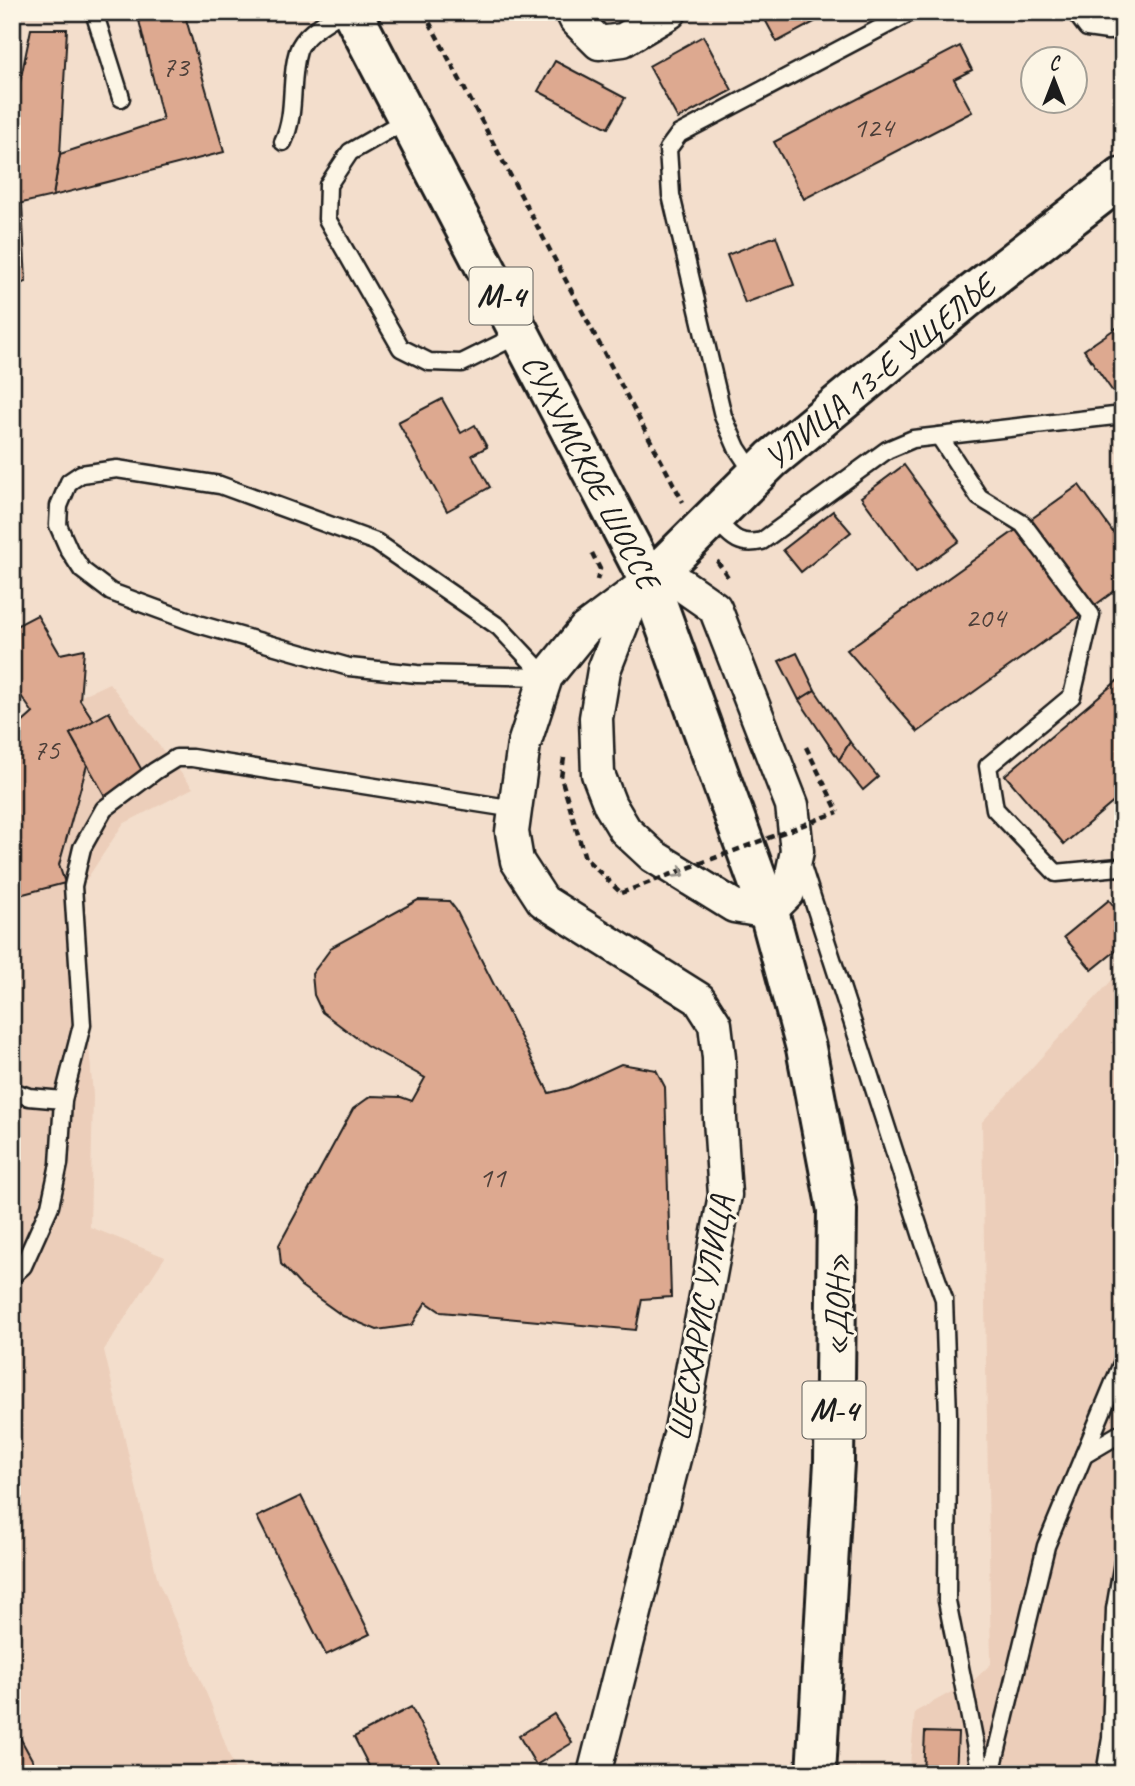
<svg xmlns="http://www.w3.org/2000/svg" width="1135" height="1786" font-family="Caveat,sans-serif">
	<rect width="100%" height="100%" fill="#f3decc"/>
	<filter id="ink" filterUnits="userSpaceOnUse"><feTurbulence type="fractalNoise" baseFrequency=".0143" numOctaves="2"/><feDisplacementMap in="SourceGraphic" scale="14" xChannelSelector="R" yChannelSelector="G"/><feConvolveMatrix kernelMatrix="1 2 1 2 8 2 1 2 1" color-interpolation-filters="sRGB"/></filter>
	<g filter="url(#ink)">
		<g fill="#ecceba">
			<polygon points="109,683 193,788 123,824 77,894 93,1096 90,1227 165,1257 104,1350 158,1581 210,1702 236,1774 12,1774 12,729"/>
			<polygon points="1123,968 1123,1774 909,1774 915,1712 975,1679 991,1664 982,1122"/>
		</g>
		<g fill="#dda990" stroke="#1c1c1c" stroke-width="2">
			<polygon points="137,12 184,12 224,152 53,196 60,154 163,120"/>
			<polygon points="761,12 833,12 777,42"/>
			<polygon points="31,29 67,29 60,154 53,196 22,203 26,282 12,286 12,86 19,87"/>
			<polygon points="703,36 732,90 678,119 649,66"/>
			<polygon points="960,46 972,70 954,79 972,112 804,199 774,142"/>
			<polygon points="555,61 625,98 608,128 538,91"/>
			<polygon points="776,236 794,285 745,303 727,255"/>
			<polygon points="1116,328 1123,337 1123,386 1113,392 1084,350"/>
			<polygon points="442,399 461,433 475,425 487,447 472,455 490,487 447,511 398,422"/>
			<polygon points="904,465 959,541 916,572 861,497"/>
			<polygon points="1079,485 1123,546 1123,585 918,732 847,650"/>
			<polygon points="833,511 851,532 801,572 783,550"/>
			<polygon points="37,615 60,654 84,649 80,700 94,721 70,734 87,765 59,865 65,883 12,897 12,732 33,713 12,683 12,628"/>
			<polygon points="797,653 815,690 799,700 779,661"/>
			<polygon points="1123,676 1123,794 1064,844 1005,775"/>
			<polygon points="815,690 850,742 839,760 799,700"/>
			<polygon points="109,712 144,774 105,796 70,734"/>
			<polygon points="850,742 878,777 863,790 839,760"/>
			<polygon points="418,900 449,901 456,910 549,1093 569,1088 621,1064 656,1070 665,1087 671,1297 642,1299 636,1330 441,1312 426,1302 412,1325 377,1330 343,1316 301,1286 281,1264 279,1245 353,1109 371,1096 401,1097 412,1101 425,1078 366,1045 322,1012 314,995 312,974 332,947"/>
			<polygon points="1109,900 1116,909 1123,904 1123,945 1092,970 1064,937"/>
			<polygon points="301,1496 370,1634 326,1655 257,1517"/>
			<polygon points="411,1707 446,1774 373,1774 354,1737"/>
			<polygon points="554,1714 572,1743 536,1765 519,1736"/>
			<polygon points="12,1723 40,1774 12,1774"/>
			<polygon points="925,1732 958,1733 956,1774 923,1774"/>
		</g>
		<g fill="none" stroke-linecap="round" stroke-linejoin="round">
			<defs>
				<g id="service">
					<polyline points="94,12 121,98"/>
					<polyline points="1075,12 1087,28 1108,31 1123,30"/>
					<polyline points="408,119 350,152 328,185 327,219 401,348 429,362 462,363 520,334"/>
					<path d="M283,142C297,112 289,80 298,51C304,33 327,22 342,12"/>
					<polyline points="939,436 979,497 1023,524 1091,615 1072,696 988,766 995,809 1056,873 1119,867"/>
					<polygon points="117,469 220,485 376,542 499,627 546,677 417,674 349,667 198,624 111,592 82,570 69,550 58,525 59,506 69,482 81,474"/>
					<polyline points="755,475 737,448 723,416 671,195 668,149 679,134 911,12"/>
					<path d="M713,517C730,534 736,547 762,541L887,450L913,439L1123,415"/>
					<polyline points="800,860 924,1243 944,1299 948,1416 947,1601 981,1774"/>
					<polyline points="12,1091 29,1097 63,1100"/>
					<polyline points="12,1276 23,1266 50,1206 59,1164 63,1100 82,1025 73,886 82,848 104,809 155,771 176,758 192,758 515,809"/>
					<polyline points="1084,1455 1123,1432"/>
					<polyline points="991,1774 1046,1546 1123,1361"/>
					<polyline points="1105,1774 1111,1738 1115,1609 1123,1562"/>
				</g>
				<g id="minor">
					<polyline points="572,12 576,20 599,43 623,40 670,12"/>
					<polygon points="649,581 682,585 715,608 792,805 797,851 788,893 769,912 734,906 653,856 625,830 610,805 598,774 596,718 604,670 626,614"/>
					<polyline points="594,1774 680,1435 725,1195 720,1119 719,1058 715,1024 699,999 543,901 517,861 512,832 524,744 546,677 585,629 649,581"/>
				</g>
				<g id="tertiary">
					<path id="s1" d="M649,581L772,459L971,295L1123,177"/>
				</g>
				<g id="trunk">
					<path id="s2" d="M352,12L649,581L769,912L806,1048L837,1210L834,1462L816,1774"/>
				</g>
			</defs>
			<use href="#service" stroke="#1c1c1c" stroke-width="21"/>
			<use href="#minor" stroke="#1c1c1c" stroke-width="37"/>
			<use href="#tertiary" stroke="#1c1c1c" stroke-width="44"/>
			<use href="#trunk" stroke="#1c1c1c" stroke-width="44"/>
			<g stroke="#1c1c1c" stroke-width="4.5" stroke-dasharray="7 5" stroke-linecap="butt">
				<polyline points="424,12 683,502"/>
				<polyline points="592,553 600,569 597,580"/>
				<polyline points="717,561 728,577"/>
				<polyline points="806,747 838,812"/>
				<polyline points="564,758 561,777 585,858 621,893"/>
				<polyline points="627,1767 660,1774"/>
				<polyline points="764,1774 765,1770 782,1771"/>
			</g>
			<use href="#service" stroke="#fcf5e5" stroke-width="16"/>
			<use href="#minor" stroke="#fcf5e5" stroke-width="32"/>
			<use href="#tertiary" stroke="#fcf5e5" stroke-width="38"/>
			<use href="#trunk" stroke="#fcf5e5" stroke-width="38"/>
			<polyline stroke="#1c1c1c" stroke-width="4.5" stroke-dasharray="7 5" stroke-linecap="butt" points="621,893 838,812"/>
		</g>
		<defs><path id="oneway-chevron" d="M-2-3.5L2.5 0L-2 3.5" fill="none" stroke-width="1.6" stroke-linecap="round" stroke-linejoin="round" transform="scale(1.75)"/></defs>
		<use stroke="#97938b" href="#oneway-chevron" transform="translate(680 873) rotate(31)"/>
	</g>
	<g text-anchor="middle" stroke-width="6" stroke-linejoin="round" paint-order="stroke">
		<g font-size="30" fill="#4c3f39">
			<text x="175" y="76">73</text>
			<text x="873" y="137">124</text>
			<text x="985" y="627">204</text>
			<text x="46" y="759">75</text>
			<text x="492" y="1187">11</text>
		</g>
		<g fill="#fcf5e5" stroke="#5f5d58" stroke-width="2">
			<rect x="469.5" y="267.5" width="63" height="57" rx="5"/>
			<rect x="802.5" y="1381.5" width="63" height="57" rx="5"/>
		</g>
		<g font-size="32" font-weight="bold" fill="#1c1c1c">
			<text x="501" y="307">М-4</text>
			<text x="834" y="1421">М-4</text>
		</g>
		<g font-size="33" fill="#1c1c1c" stroke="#fcf5e5">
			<text dy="12" stroke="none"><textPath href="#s1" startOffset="312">УЛИЦА 13-Е УЩЕЛЬЕ</textPath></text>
			<text dy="12" stroke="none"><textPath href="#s2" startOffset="518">СУХУМСКОЕ ШОССЕ</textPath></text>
			<text transform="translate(836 1305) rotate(-89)" y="12">«ДОН»</text>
			<text transform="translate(699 1318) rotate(-80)" y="12">ШЕСХАРИС УЛИЦА</text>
		</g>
	</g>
	<rect width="1135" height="1786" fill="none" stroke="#fcf5e5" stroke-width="42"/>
	<rect x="21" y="21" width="1093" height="1744" fill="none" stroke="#1c1c1c" stroke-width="2.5" filter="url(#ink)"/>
	<g transform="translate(1054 80)"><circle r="33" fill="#fcf5e5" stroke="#a29e95" stroke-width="2"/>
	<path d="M0-5L12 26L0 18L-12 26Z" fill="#1c1c1c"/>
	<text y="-10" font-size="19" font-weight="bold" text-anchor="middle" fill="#1c1c1c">С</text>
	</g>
</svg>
